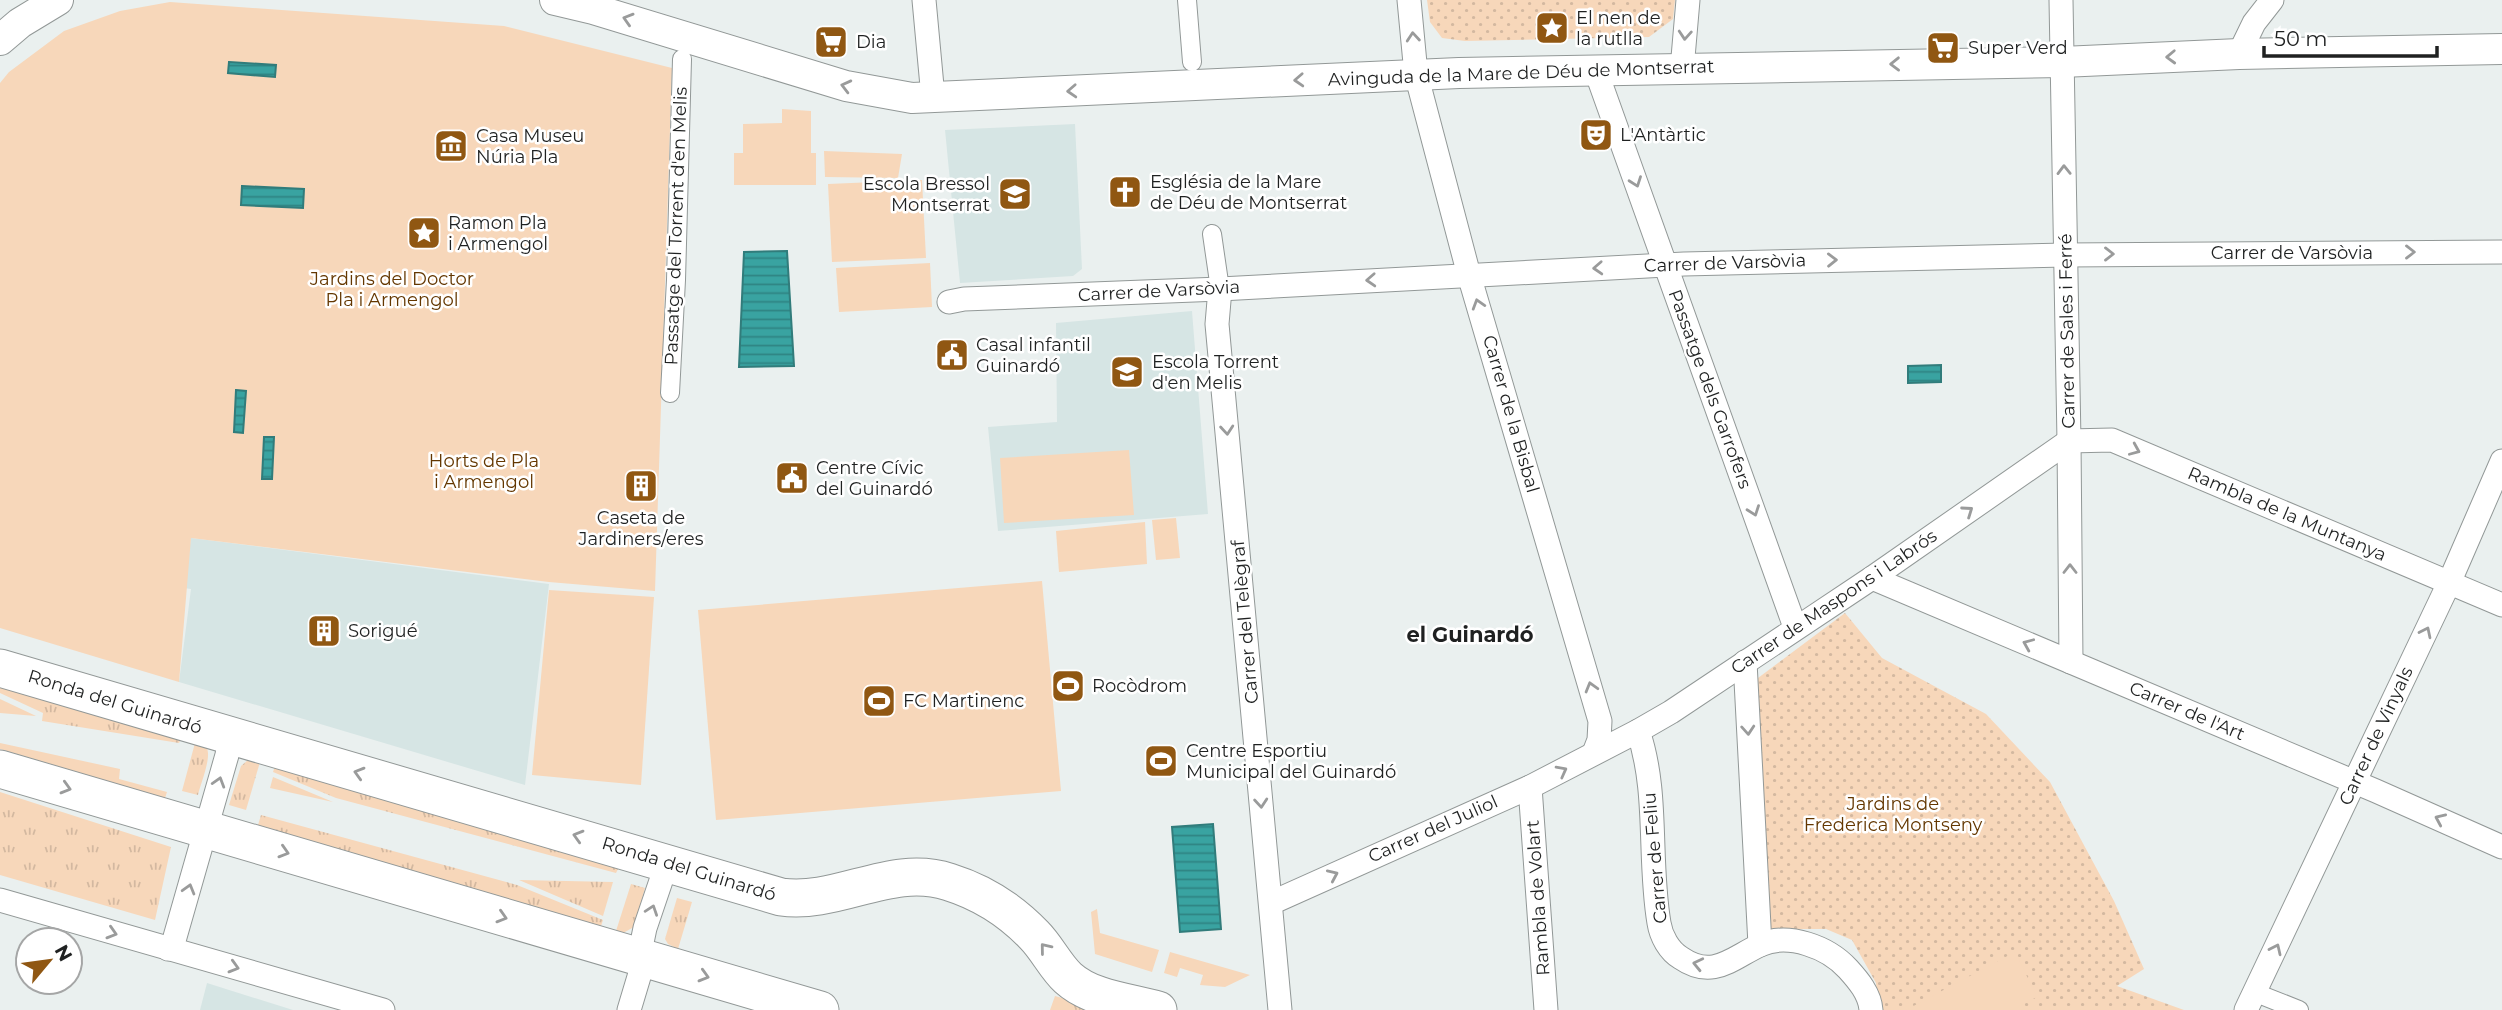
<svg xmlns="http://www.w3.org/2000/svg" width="2502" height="1010" font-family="Montserrat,sans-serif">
	<defs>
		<pattern id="grass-tufts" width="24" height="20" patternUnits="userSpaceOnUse" patternTransform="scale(1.75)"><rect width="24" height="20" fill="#f7d7ba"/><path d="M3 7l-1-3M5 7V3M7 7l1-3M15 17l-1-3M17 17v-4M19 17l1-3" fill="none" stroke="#d3b8a0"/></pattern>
		<pattern id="park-dots" width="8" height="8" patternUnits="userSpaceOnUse" patternTransform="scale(1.75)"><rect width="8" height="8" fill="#f7d7ba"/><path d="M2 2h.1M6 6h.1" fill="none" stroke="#d3b8a0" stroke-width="1.8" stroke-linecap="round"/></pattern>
		<pattern id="water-rules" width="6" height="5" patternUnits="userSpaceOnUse" patternTransform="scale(1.75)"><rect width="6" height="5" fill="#39a3a1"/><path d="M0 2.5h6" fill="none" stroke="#2f8483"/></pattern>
	</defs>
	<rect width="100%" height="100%" fill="#eaf0ef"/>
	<g fill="#d6e5e4">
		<polygon points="1075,124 1082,269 1073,276 960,283 945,130"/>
		<polygon points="1192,311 1208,514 998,531 988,427 1057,422 1056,323"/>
		<polygon points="191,538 549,584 525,785 179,682 191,589 184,588"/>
		<polygon points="207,983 293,1010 200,1010"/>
	</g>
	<g fill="url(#grass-tufts)">
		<polygon points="0,686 181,739 179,743 42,721 43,713 0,693"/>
		<path d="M195,743C198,743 204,745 206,747C213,755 200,785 198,795L182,791Z"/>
		<polygon points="248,760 260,762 246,810 229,805 241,766"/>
		<polygon points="275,766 619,867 616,873 336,798 273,772"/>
		<polygon points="0,792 171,847 155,920 0,875"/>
		<polygon points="261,815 517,885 603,920 601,926 258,825"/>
		<polygon points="519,880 613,882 603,916"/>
		<polygon points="631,884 645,888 634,927 623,933 616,931"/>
		<polygon points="677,898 692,902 678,949 668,944 665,939"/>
		<polygon points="1055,996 1105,1010 1050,1010"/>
	</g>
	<g fill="url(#park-dots)">
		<polygon points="1427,0 1675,0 1673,19 1649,37 1465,41 1442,38 1430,22"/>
		<polygon points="1845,613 1882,658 1986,714 2050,782 2114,901 2144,969 2117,986 2184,1010 1878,1010 1876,983 1852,940 1826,929 1766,929 1754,681"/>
	</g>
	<g fill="#f7d7ba">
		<polygon points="170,2 504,26 672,68 655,591 549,582 191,538 179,682 0,628 0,83 9,72 64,31 120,11"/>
		<polygon points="782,109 811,111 811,153 816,153 816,185 734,185 734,153 743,153 743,124 782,123"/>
		<polygon points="824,151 902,154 898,178 825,177"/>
		<polygon points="922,180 926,258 832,262 828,184"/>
		<polygon points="930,263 932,307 839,312 836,268"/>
		<polygon points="1129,450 1134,515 1004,523 1000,458"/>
		<polygon points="1176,518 1180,558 1156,560 1152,520"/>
		<polygon points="1145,522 1147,564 1059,572 1056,531"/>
		<polygon points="1042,581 1061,791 716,820 698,610"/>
		<polygon points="549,590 654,597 641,785 532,775"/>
		<polygon points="0,699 36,716 0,713"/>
		<polygon points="0,743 120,769 119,779 167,792 165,798 0,749"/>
		<polygon points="273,777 333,802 270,788"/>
		<polygon points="1097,909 1100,933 1159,950 1152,972 1095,954 1091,912"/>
		<polygon points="1170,952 1250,975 1225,987 1200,985 1203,975 1180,968 1177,977 1164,973"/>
		<polygon points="2015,952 2037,997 2011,1010 1906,1010"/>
	</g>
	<g fill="url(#water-rules)" stroke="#317c7b" stroke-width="2">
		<polygon points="229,62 276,65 275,77 228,73"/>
		<polygon points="242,186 304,189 303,208 241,205"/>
		<polygon points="787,251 794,366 739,367 744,252"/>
		<polygon points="1941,365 1941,382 1908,383 1908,366"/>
		<polygon points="236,390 246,391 243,433 234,432"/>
		<polygon points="264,437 274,437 272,479 262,479"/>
		<polygon points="1213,824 1221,929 1180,932 1172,827"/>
	</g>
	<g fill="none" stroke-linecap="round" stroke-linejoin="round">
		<defs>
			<g id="pedestrian">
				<polyline points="1187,0 1192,62"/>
				<polyline points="1212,234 1220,289"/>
				<polyline points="670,393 676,280 682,59"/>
				<polyline points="2256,993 2299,1010"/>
			</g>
			<g id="minor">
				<polyline points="924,0 933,97"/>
				<polyline points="1409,0 1416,74 1469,275 1600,721 1599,740 1594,753"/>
				<polyline points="2061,0 2069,441 2071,662"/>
				<polyline points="2239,54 2254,23 2272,0"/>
				<polyline points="1682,69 1688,0"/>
				<polyline points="1596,71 1795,627"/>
				<polyline points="1220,289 1217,324 1280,1010"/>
				<polyline points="949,302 964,299 1220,289 1684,264 2065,255 2502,252"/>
				<polyline points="1872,578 2376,791 2502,847"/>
				<polyline points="1745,662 1760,945"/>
				<path d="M1638,731C1659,792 1648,859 1659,923C1661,936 1669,951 1681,958C1713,980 1732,958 1760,945C1788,932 1828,947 1848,969C1858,980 1870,994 1871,1010"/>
				<polyline points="1530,787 1546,1010"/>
				<polyline points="0,900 383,1010"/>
				<polyline points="1271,903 1530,787 1638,731 1671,712 1872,578 2069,441 2112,440 2502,605"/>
				<polyline points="168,949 173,944 227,755 230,736"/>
				<polyline points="629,1010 641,970 639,957 645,928 667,863"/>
				<polyline points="2246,1010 2449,583 2502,461"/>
			</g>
			<g id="tertiary">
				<polyline points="555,0 593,9 846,86 912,98 1459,73 2062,62 2239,54 2502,49"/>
				<polyline points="0,40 20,23 58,0"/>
			</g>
			<g id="primary">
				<path d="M0,668L781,897C839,905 891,863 949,882C981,892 1011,911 1034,935C1047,948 1055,966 1068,978C1091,999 1129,1002 1158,1010"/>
				<polyline points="0,769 820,1010"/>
			</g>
		</defs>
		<use href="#pedestrian" stroke="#929897" stroke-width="20"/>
		<use href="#minor" stroke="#929897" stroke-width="25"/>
		<use href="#tertiary" stroke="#929897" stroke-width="32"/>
		<use href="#primary" stroke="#929897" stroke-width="39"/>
		<use href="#pedestrian" stroke="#fff" stroke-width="18"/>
		<use href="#minor" stroke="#fff" stroke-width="23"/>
		<use href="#tertiary" stroke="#fff" stroke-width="30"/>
		<use href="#primary" stroke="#fff" stroke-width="37"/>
	</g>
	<defs><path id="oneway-chevron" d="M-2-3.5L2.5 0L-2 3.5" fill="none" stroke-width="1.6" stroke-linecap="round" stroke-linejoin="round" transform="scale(1.75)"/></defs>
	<g stroke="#9a9b9b">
		<use href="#oneway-chevron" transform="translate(628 19) rotate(-163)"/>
		<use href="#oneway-chevron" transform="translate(1685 35) rotate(94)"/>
		<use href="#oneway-chevron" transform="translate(1413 37) rotate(-95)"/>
		<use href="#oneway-chevron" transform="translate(2171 57) rotate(178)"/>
		<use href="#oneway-chevron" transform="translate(1895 64) rotate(179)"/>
		<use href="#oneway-chevron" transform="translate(1299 80) rotate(177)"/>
		<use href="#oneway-chevron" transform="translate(846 86) rotate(-166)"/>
		<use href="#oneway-chevron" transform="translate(1072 91) rotate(177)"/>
		<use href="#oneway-chevron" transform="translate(2064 170) rotate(-91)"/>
		<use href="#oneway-chevron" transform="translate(1636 182) rotate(70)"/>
		<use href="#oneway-chevron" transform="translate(2410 252)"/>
		<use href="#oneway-chevron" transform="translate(2109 254)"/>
		<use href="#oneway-chevron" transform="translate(1832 260) rotate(-1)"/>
		<use href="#oneway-chevron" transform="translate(1598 268) rotate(177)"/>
		<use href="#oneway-chevron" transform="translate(1371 280) rotate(177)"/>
		<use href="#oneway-chevron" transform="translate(1478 304) rotate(-107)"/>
		<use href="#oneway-chevron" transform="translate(1227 430) rotate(85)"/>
		<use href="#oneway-chevron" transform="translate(2135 450) rotate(23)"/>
		<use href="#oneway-chevron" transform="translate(1754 511) rotate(70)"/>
		<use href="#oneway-chevron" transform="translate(1968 511) rotate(-35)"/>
		<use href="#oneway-chevron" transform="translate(2070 569) rotate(-90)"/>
		<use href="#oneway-chevron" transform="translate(2426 632) rotate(-64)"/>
		<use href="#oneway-chevron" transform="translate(2028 644) rotate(-157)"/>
		<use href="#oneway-chevron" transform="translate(1591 687) rotate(-106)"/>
		<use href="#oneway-chevron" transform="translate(1748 730) rotate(86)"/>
		<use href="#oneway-chevron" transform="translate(1562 771) rotate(-28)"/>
		<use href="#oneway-chevron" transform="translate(359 773) rotate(-164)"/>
		<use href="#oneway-chevron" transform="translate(219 782) rotate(-73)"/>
		<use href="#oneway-chevron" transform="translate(66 788) rotate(16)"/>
		<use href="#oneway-chevron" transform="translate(1261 803) rotate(85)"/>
		<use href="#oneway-chevron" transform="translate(2440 819) rotate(-156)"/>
		<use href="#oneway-chevron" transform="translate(578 836) rotate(-164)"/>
		<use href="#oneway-chevron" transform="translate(284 852) rotate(17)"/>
		<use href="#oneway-chevron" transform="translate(1333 875) rotate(-24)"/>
		<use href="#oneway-chevron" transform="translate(189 889) rotate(-74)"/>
		<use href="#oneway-chevron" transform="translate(652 910) rotate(-71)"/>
		<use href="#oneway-chevron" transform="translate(502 917) rotate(17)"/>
		<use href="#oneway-chevron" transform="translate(112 933) rotate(17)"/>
		<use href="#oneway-chevron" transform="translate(1045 948) rotate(-129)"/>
		<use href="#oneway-chevron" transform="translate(2276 949) rotate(-65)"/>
		<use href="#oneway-chevron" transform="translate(1698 964) rotate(-167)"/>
		<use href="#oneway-chevron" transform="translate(234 967) rotate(16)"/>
		<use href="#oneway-chevron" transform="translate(704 976) rotate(16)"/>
	</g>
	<defs>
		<symbol id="sight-square" viewBox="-11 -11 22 22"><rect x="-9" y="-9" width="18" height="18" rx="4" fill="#905712" stroke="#fff"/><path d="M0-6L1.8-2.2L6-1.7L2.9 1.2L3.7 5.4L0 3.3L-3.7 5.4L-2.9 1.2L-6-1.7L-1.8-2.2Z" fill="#fff"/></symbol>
		<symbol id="supermarket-square" viewBox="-11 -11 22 22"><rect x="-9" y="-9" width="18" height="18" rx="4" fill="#905712" stroke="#fff"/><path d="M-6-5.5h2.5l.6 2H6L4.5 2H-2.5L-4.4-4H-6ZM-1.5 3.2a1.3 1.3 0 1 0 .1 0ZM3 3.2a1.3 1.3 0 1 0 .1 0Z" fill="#fff"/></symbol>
		<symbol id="theatre-square" viewBox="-11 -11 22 22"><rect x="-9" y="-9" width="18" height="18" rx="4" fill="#905712" stroke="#fff"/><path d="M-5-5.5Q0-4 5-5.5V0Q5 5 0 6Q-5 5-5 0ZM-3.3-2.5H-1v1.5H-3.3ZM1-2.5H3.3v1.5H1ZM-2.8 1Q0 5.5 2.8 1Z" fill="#fff"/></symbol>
		<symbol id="museum-square" viewBox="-11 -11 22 22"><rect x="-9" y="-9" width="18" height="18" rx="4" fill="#905712" stroke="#fff"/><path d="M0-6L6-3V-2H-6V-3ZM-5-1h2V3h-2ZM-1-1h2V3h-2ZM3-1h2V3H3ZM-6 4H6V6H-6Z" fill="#fff"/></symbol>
		<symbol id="church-square" viewBox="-11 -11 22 22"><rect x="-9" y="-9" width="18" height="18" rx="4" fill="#905712" stroke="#fff"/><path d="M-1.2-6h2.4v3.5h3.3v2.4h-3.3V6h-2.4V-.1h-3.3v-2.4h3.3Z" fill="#fff"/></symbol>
		<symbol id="school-square" viewBox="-11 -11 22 22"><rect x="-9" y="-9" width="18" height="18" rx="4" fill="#905712" stroke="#fff"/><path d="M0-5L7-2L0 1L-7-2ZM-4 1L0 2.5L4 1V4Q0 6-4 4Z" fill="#fff"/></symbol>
		<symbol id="civic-square" viewBox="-11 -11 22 22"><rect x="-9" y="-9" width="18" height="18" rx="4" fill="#905712" stroke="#fff"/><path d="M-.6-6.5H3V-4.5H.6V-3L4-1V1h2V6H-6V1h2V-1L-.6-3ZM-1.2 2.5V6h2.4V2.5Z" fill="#fff"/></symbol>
		<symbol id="building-square" viewBox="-11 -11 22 22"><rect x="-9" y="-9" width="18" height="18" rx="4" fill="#905712" stroke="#fff"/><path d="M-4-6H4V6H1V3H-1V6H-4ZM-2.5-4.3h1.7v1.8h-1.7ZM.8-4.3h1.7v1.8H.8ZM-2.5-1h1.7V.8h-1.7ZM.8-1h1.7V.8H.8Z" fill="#fff"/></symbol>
		<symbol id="stadium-square" viewBox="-11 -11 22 22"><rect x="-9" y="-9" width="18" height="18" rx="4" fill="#905712" stroke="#fff"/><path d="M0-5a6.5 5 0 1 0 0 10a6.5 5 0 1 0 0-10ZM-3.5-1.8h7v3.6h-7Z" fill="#fff"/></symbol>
	</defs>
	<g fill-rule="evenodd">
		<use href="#sight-square" x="1533" y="9" width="38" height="38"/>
		<use href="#supermarket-square" x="812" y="23" width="38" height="38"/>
		<use href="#supermarket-square" x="1924" y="29" width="38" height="38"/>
		<use href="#theatre-square" x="1577" y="116" width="38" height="38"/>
		<use href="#museum-square" x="432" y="127" width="38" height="38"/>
		<use href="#church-square" x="1106" y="173" width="38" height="38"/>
		<use href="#school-square" x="996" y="175" width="38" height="38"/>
		<use href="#sight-square" x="405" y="214" width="38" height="38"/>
		<use href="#civic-square" x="933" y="336" width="38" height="38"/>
		<use href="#school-square" x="1108" y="353" width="38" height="38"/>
		<use href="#civic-square" x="773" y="459" width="38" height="38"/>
		<use href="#building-square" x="622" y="467" width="38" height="38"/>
		<use href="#building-square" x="305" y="612" width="38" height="38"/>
		<use href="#stadium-square" x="1049" y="667" width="38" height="38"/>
		<use href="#stadium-square" x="860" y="682" width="38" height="38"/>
		<use href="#stadium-square" x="1142" y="742" width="38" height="38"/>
	</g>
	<g text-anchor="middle" stroke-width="5" stroke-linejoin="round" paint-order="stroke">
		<g font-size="18" fill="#1f2121" stroke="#fff" text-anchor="start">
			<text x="1576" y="24">El nen de<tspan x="1576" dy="21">la rutlla</tspan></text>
			<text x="856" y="48">Dia</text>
			<text x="1968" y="54">Super Verd</text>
			<text x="1620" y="141">L'Antàrtic</text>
			<text x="476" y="142">Casa Museu<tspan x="476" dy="21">Núria Pla</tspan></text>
			<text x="1150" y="188">Església de la Mare<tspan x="1150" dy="21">de Déu de Montserrat</tspan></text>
			<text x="990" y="190" text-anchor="end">Escola Bressol<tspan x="990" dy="21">Montserrat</tspan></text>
			<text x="448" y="229">Ramon Pla<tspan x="448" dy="21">i Armengol</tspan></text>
			<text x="976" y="351">Casal infantil<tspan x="976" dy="21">Guinardó</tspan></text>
			<text x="1152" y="368">Escola Torrent<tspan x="1152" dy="21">d'en Melis</tspan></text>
			<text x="816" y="474">Centre Cívic<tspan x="816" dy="21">del Guinardó</tspan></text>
			<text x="641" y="524" text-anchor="middle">Caseta de<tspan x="641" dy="21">Jardiners/eres</tspan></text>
			<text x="348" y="637">Sorigué</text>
			<text x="1092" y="692">Rocòdrom</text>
			<text x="903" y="707">FC Martinenc</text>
			<text x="1186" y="757">Centre Esportiu<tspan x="1186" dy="21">Municipal del Guinardó</tspan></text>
		</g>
		<g font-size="18" fill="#1f2121" stroke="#fff">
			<text transform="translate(1521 73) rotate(-2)" y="6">Avinguda de la Mare de Déu de Montserrat</text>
			<text transform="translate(676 226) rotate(-88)" y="6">Passatge del Torrent d'en Melis</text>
			<text x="2292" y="259">Carrer de Varsòvia</text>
			<text transform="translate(1725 263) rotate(-2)" y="6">Carrer de Varsòvia</text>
			<text transform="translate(1159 291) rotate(-3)" y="6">Carrer de Varsòvia</text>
			<text transform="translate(2067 331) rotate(-91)" y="6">Carrer de Sales i Ferré</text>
			<text transform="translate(1710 389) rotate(70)" y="6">Passatge dels Garrofers</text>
			<text transform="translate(1511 414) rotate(74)" y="6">Carrer de la Bisbal</text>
			<text transform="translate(2287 514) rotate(23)" y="6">Rambla de la Muntanya</text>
			<text transform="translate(1834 602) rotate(-34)" y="6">Carrer de Maspons i Labrós</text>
			<text transform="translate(1245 622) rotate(-95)" y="6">Carrer del Telègraf</text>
			<text transform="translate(115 702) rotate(17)" y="6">Ronda del Guinardó</text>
			<text transform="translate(2187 711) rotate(23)" y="6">Carrer de l'Art</text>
			<text transform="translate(2376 736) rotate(-65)" y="6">Carrer de Vinyals</text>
			<text transform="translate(1433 829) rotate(-24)" y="6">Carrer del Juliol</text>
			<text transform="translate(1655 858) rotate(-95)" y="6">Carrer de Feliu</text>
			<text transform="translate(689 869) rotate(17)" y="6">Ronda del Guinardó</text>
			<text transform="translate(1538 898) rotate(-94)" y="6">Rambla de Volart</text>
		</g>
		<g font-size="18" fill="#643700" stroke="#fff">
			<text x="392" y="285">Jardins del Doctor<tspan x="392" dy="21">Pla i Armengol</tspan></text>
			<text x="484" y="467">Horts de Pla<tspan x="484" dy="21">i Armengol</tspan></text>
			<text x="1893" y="810">Jardins de<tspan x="1893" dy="21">Frederica Montseny</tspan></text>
		</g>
		<g font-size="21" font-weight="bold" fill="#1f2121" stroke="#fff">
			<text x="1470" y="642">el Guinardó</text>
		</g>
	</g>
	<g transform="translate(49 961) rotate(61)"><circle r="33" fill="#ffffff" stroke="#a5a6a6" stroke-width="2"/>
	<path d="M0-5L12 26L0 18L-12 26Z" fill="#905712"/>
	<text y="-10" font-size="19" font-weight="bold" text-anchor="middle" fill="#1f2121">N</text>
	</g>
	<path d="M2264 46v10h173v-10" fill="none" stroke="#1f2121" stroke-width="3.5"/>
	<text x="2274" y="46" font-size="21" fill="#1f2121" stroke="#ffffff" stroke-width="5" paint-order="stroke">50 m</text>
</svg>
